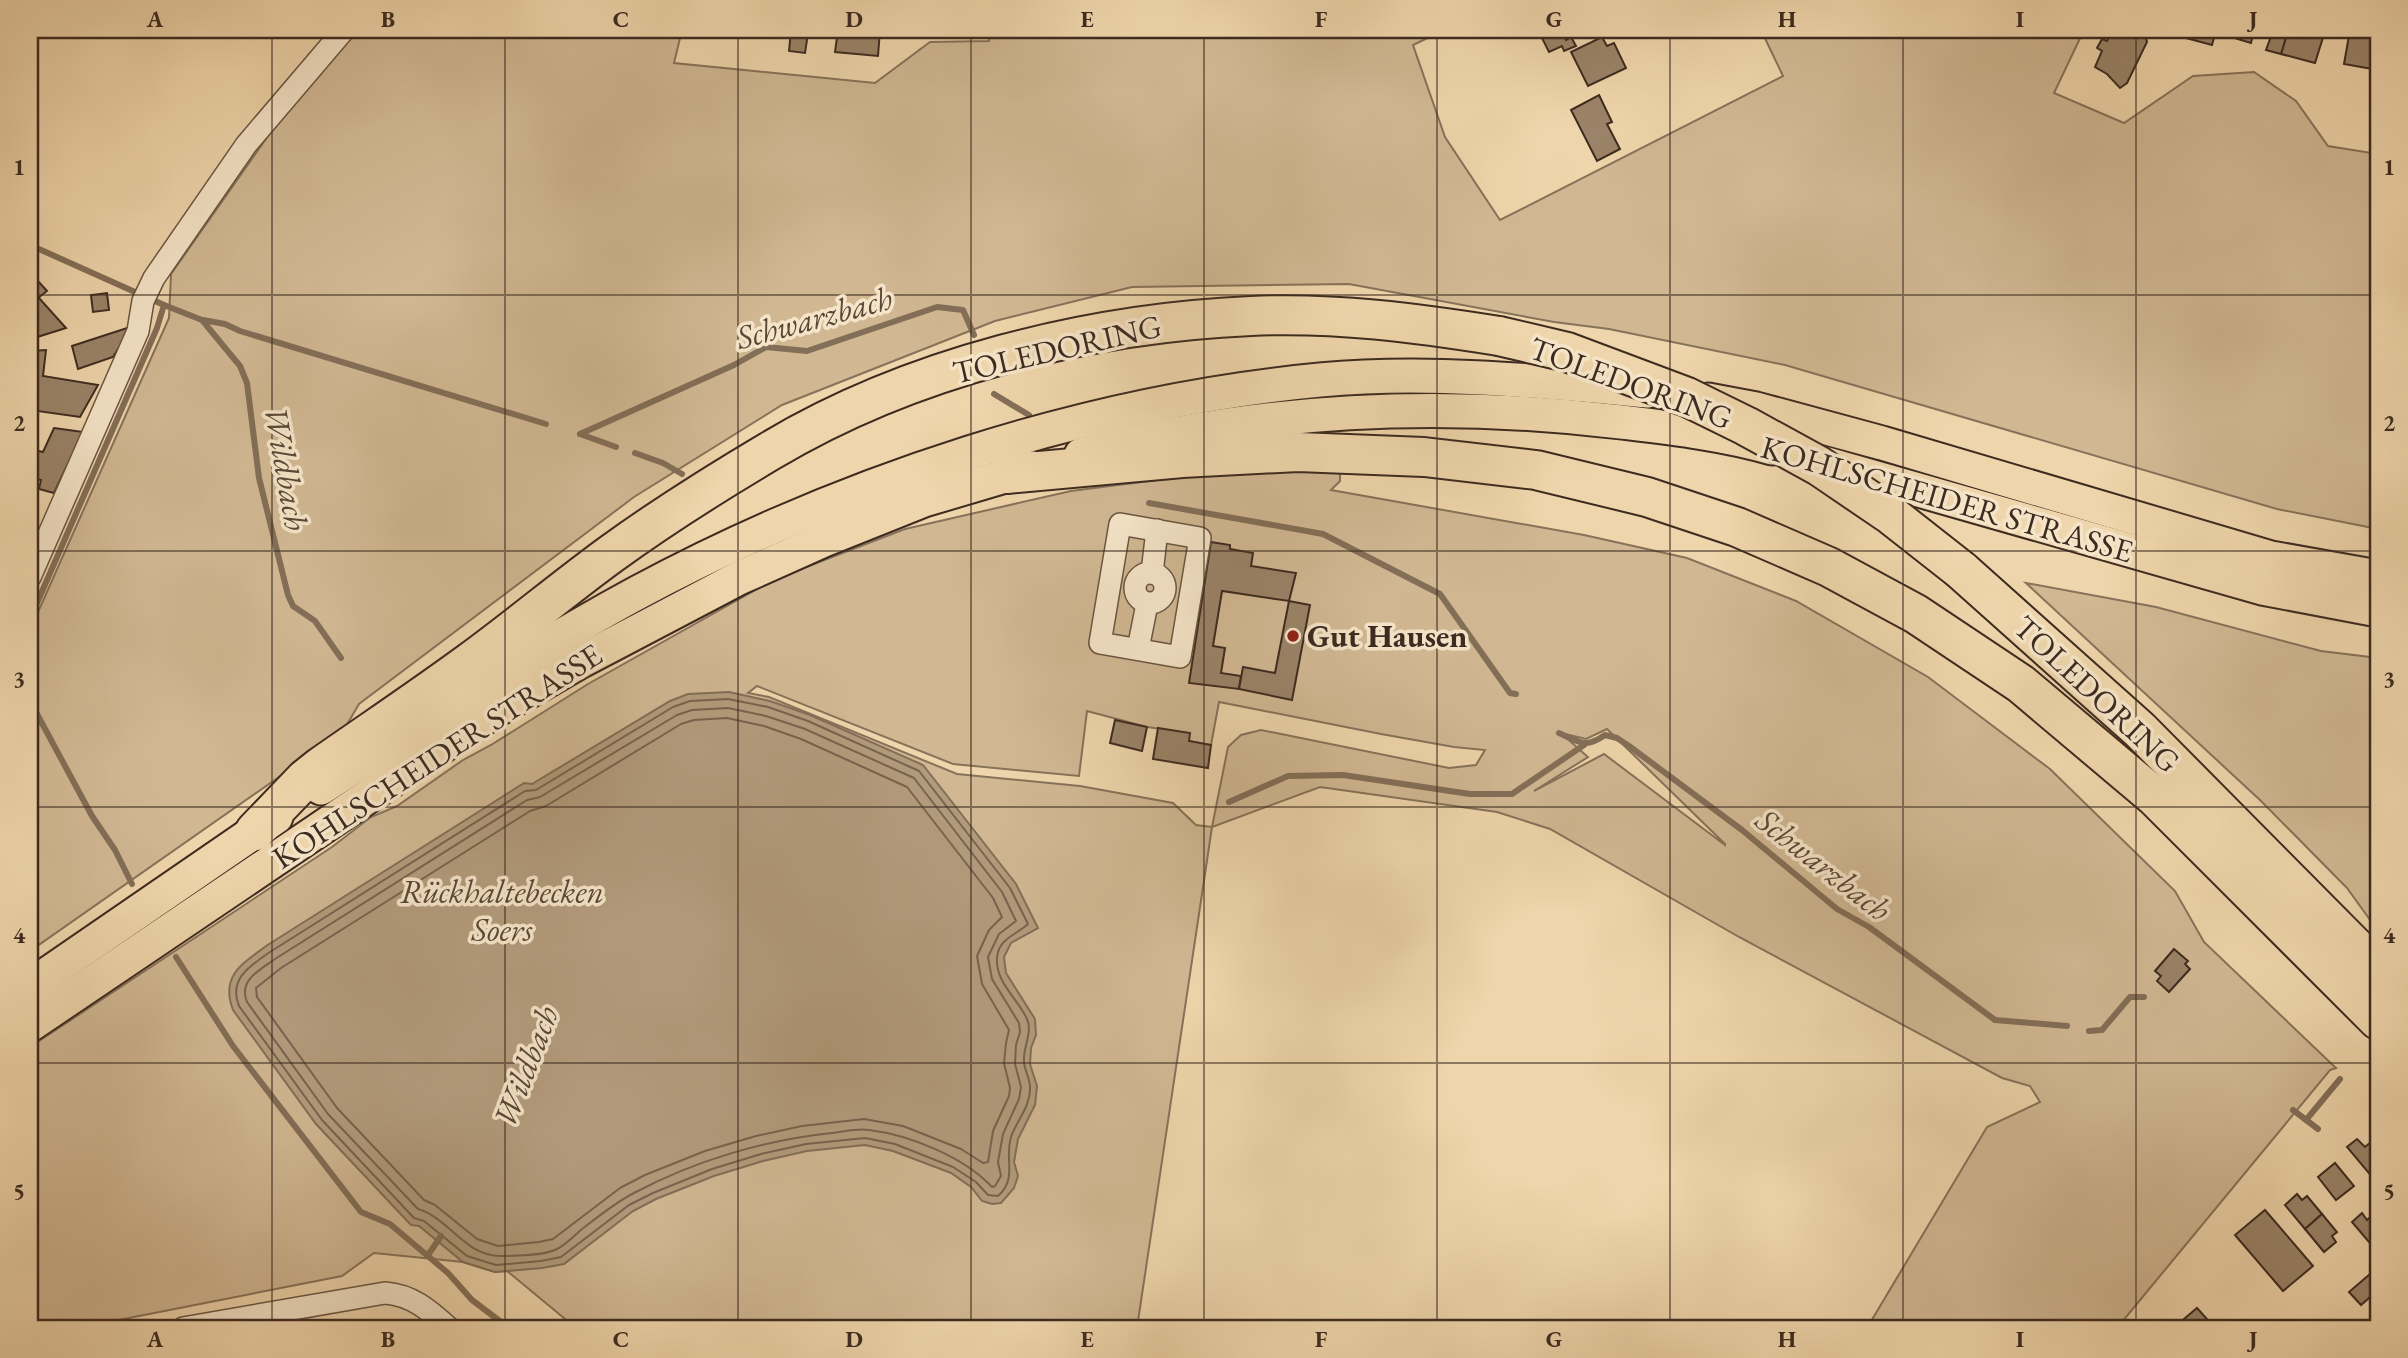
<svg xmlns="http://www.w3.org/2000/svg" width="2408" height="1358" font-family="'EB Garamond',serif">
	<rect width="100%" height="100%" fill="#efd5ab"/>
	<filter id="stains"><feTurbulence type="fractalNoise" baseFrequency=".00286" numOctaves="4"/><feColorMatrix values="0 0 0 0 .2 0 0 0 0 .09 0 0 0 0 .02 0 0 0 .5 -.17"/></filter>
	<radialGradient id="worn" r=".72"><stop offset=".6" stop-color="#630" stop-opacity="0"/><stop offset="1" stop-color="#630" stop-opacity=".3"/></radialGradient>
	<g fill="#d1b893" stroke="#87725a" stroke-width="2" fill-rule="evenodd">
		<polygon points="359,30 682,30 674,63 875,83 930,42 989,41 989,30 1444,30 1413,45 1445,137 1500,220 1783,76 1761,30 2084,30 2054,93 2124,123 2193,76 2254,72 2296,101 2328,146 2378,154 2378,529 2277,509 1785,365 1609,329 1554,322 1349,284 1132,287 995,321 782,405 634,497 359,704 342,733 30,951 30,630 169,318 171,274 275,126 339,49"/>
		<path d="M1324,467L1340,474V481L1331,490L1584,535L1687,558L1796,601L1928,677L2050,769L2175,891L2204,942L2336,1068L2330,1070L2117,1328H1867L1987,1127L2040,1102L2030,1086L2002,1078L1739,937L1550,829L1497,812L1320,787L1212,827L1137,1328H576L507,1271L495,1272L463,1262L374,1253L342,1276L78,1328H30V1047L332,847L371,817L397,806L463,760L491,745L588,684L775,579L905,529L1071,491L1227,471ZM757,686L953,764L1079,776L1087,711L1147,727L1189,733V741L1211,745L1219,702L1381,734L1454,747L1485,750L1476,765L1449,768L1261,730L1241,735L1228,747L1212,827L1196,825L1173,803L1080,786L957,774L769,697L748,693ZM1607,729L1725,844V845L1604,754L1534,791L1588,757L1561,733L1586,739Z"/>
		<polygon points="2026,583 2156,607 2321,651 2378,658 2378,931 2347,888 2261,801"/>
	</g>
	<path fill="#b29b7c" stroke="#836e57" stroke-width="2" d="M729,692L770,701L810,715L923,765L1016,884L1038,928L1011,943L1004,957L1006,973L1035,1019L1036,1035L1031,1048L1030,1064L1037,1086L1035,1105L1018,1139L1014,1162L1018,1176L1014,1188L1001,1203L992,1204L982,1201L971,1187L951,1173L893,1151L865,1145L807,1151L763,1161L714,1176L656,1199L633,1211L564,1264L542,1268L495,1272L463,1262L419,1226L411,1225L316,1124L233,1010C220,976 242,964 266,946L524,783L532,784L670,701L688,694Z"/>
	<g fill="none" stroke-linecap="round" stroke-linejoin="round">
		<g stroke="#78634e" stroke-width="2">
			<path d="M728,699L768,707L808,721L919,771L1010,888L1028,924C1016,935 998,939 997,958C995,982 1018,999 1027,1019C1033,1032 1023,1047 1024,1061C1024,1070 1030,1078 1030,1087C1031,1106 1017,1120 1011,1137C1004,1160 1018,1178 998,1196L988,1195L976,1182L953,1167L895,1144L865,1138L806,1144L761,1154L712,1169L653,1193L629,1205L561,1257L541,1261L496,1265L467,1256L424,1221L414,1218L322,1120L239,1006C228,979 250,966 270,952L525,791L536,790L673,707L690,701Z"/>
			<path d="M728,708L766,716L805,729L914,778L1002,892L1016,921L999,934L988,957L992,979L1019,1023L1020,1032L1016,1045L1015,1064L1021,1087L1019,1099L1003,1134L998,1162L1001,1176L995,1186L992,1187C964,1157 910,1135 869,1130C857,1128 843,1132 832,1133C764,1140 694,1161 634,1193C616,1202 599,1216 582,1229C575,1235 566,1245 557,1249C543,1256 516,1256 500,1256C465,1256 449,1218 418,1209L328,1114L247,1002C238,980 260,970 275,959L527,800L540,797L677,715L692,710Z"/>
			<polygon points="727,718 764,726 801,739 907,787 993,898 1002,917 989,930 977,956 982,984 1009,1030 1006,1043 1004,1063 1010,1088 1009,1096 993,1131 988,1162 983,1163 961,1149 903,1126 864,1119 802,1126 756,1136 705,1151 645,1175 620,1188 553,1239 539,1242 498,1246 477,1239 435,1205 424,1200 337,1108 257,997 256,988 281,968 530,811 546,806 681,724 694,720"/>
		</g>
		<g stroke="#836e57" stroke-width="6">
			<polyline points="30,245 164,305 157,328 30,619"/>
			<polyline points="164,305 202,320 240,366 247,383 259,478 288,595 293,606 315,621 341,658"/>
			<polyline points="203,320 225,324 240,331 546,424"/>
			<polyline points="994,394 1029,415"/>
			<polyline points="580,434 734,365 766,347 807,351 937,307 963,310 974,335"/>
			<polyline points="580,434 616,447"/>
			<polyline points="635,453 663,463 682,474"/>
			<polyline points="1149,503 1323,534 1440,594 1510,693 1516,694"/>
			<polyline points="30,701 92,816 115,850 132,884"/>
			<path d="M1559,733C1579,742 1585,749 1605,735L1617,738L1629,746L1742,830L1837,909L1869,927L1995,1020L2067,1026"/>
			<polyline points="1229,802 1288,776 1343,775 1470,794 1512,794 1584,745"/>
			<polyline points="176,957 233,1046 361,1212 390,1224 448,1273 472,1300 509,1328"/>
			<polyline points="2089,1031 2102,1030 2130,997 2144,997"/>
			<polyline points="2293,1110 2318,1129"/>
			<polyline points="2306,1120 2340,1079"/>
			<polyline points="428,1255 441,1236"/>
		</g>
	</g>
	<g fill="#9a8368" stroke="#3d2b20" stroke-width="2">
		<polygon points="838,30 880,30 878,56 835,52"/>
		<polygon points="1538,30 1561,30 1566,40 1571,37 1576,46 1564,51 1562,46 1549,52"/>
		<polygon points="2113,30 2139,30 2145,33 2147,42 2127,83 2120,88 2107,74 2095,67 2102,51 2097,48 2102,39 2107,41"/>
		<polygon points="2168,30 2230,30 2228,38 2215,34 2212,45 2175,35 2176,32"/>
		<polygon points="2230,30 2254,30 2251,43 2228,36"/>
		<polygon points="2288,30 2325,31 2315,63 2281,54"/>
		<polygon points="2350,30 2363,30 2363,33 2378,36 2378,70 2344,64"/>
		<polygon points="791,31 808,33 805,53 789,51"/>
		<polygon points="2273,31 2287,34 2281,54 2266,50"/>
		<polygon points="1602,37 1607,46 1614,43 1626,68 1588,86 1571,52"/>
		<polygon points="1599,95 1612,122 1607,124 1620,149 1597,161 1571,110"/>
		<polygon points="37,280 47,291 33,302 30,299 30,287"/>
		<polygon points="107,293 109,310 93,312 91,295"/>
		<polygon points="38,297 39,298 66,328 34,338 30,334 30,299 33,302"/>
		<polygon points="127,328 128,333 113,357 78,369 72,346"/>
		<polygon points="46,350 43,376 98,385 80,417 30,410 30,351"/>
		<polygon points="54,428 83,432 54,493 39,489 41,480 30,478 30,449 43,452"/>
		<polygon points="1211,542 1230,545 1230,549 1253,553 1251,566 1296,573 1289,601 1222,591 1213,646 1225,648 1221,673 1241,676 1239,689 1189,683"/>
		<polygon points="1289,601 1310,605 1292,700 1239,689 1243,667 1275,673"/>
		<polygon points="1115,720 1147,727 1142,751 1110,743"/>
		<polygon points="1158,728 1190,733 1189,741 1211,745 1208,768 1153,759"/>
		<polygon points="2174,949 2188,961 2185,964 2190,969 2169,992 2157,981 2161,976 2155,971"/>
		<polygon points="2378,1136 2378,1184 2347,1147 2357,1139 2365,1147"/>
		<polygon points="2335,1163 2354,1186 2336,1200 2318,1177"/>
		<polygon points="2297,1194 2302,1200 2307,1196 2322,1214 2305,1229 2285,1205"/>
		<polygon points="2265,1210 2313,1266 2283,1291 2235,1235"/>
		<polygon points="2378,1210 2378,1245 2374,1248 2352,1222 2362,1213 2367,1220"/>
		<polygon points="2322,1214 2337,1232 2332,1236 2336,1242 2324,1252 2305,1229"/>
		<polygon points="2377,1268 2378,1290 2361,1305 2349,1292"/>
		<polygon points="2197,1308 2215,1328 2182,1328 2178,1324"/>
	</g>
	<g fill="none" stroke-linecap="round" stroke-linejoin="round">
		<defs>
			<g id="street">
				<polygon points="1120,524 1200,538 1180,657 1100,643"/>
				<circle cx="1150" cy="588" r="15"/>
				<polyline points="1152,573 1157,530"/>
				<polyline points="30,577 138,331 143,301 154,278 246,145 344,30"/>
				<polyline points="1138,649 1147,604"/>
				<path d="M183,1328L385,1293C412,1295 429,1310 449,1328"/>
			</g>
			<g id="primary">
				<polyline points="1708,400 1756,409 1882,443 2271,558 2378,577"/>
				<path d="M1081,455C1259,408 1438,400 1621,422C1671,428 1724,434 1772,448"/>
				<polyline points="1824,463 2262,588 2378,610"/>
				<path d="M321,788C425,721 528,652 637,593C844,482 1086,402 1320,380C1429,370 1539,381 1648,391"/>
				<polyline points="30,986 276,817"/>
				<polyline points="30,1025 493,712 581,661 739,578 824,540 924,500 1032,468"/>
			</g>
			<g id="highway">
				<polyline points="1007,474 1182,458 1298,452 1424,457 1536,470 1647,497 1737,527 1829,567 1916,614 2021,684 2155,797 2378,1020"/>
				<polyline points="1961,570 2140,730 2378,970"/>
				<path d="M255,831L305,779L320,767C370,732 421,698 470,662C518,627 563,589 611,554C662,517 716,483 770,451C910,367 1090,323 1251,316C1335,312 1417,323 1499,336"/>
			</g>
		</defs>
		<use href="#street" stroke="#6a5643" stroke-width="24"/>
		<use href="#primary" stroke="#3d2b20" stroke-width="37"/>
		<use href="#highway" stroke="#3d2b20" stroke-width="42"/>
		<use href="#street" stroke="#f5e4c8" stroke-width="21"/>
		<use href="#primary" stroke="#efd5ab" stroke-width="33"/>
		<use href="#highway" stroke="#efd5ab" stroke-width="38"/>
		<defs>
			<polyline id="highway-bridge" points="1499,336 1567,352 1687,397 1746,426 1819,466 1891,515 1961,570"/>
		</defs>
		<use href="#highway-bridge" stroke="#3d2b20" stroke-width="42" stroke-linecap="butt"/>
		<use href="#highway-bridge" stroke="#efd5ab" stroke-width="38"/>
	</g>
	<path fill="none" stroke="#3d2b20" stroke-width="2" stroke-opacity="0.55" d="M272,30V1328M505,30V1328M738,30V1328M971,30V1328M1204,30V1328M1437,30V1328M1670,30V1328M1903,30V1328M2136,30V1328M30,295H2378M30,551H2378M30,807H2378M30,1063H2378"/>
	<circle fill="#8f2418" stroke="#f5e4c8" stroke-width="2.5" cx="1293" cy="636" r="7"/>
	<g text-anchor="middle" stroke-width="7" stroke-linejoin="round" paint-order="stroke">
		<g font-size="32" fill="#3d2b20" stroke="#f5e4c8">
			<text transform="translate(1057 349) rotate(-13)" y="11">TOLEDORING</text>
			<text transform="translate(1631 383) rotate(20)" y="11">TOLEDORING</text>
			<text transform="translate(1947 499) rotate(16)" y="11">KOHLSCHEIDER STRASSE</text>
			<text transform="translate(2097 694) rotate(43)" y="11">TOLEDORING</text>
			<text transform="translate(437 756) rotate(-33)" y="11">KOHLSCHEIDER STRASSE</text>
		</g>
		<g font-size="32" font-weight="bold" fill="#3d2b20" stroke="#f5e4c8" text-anchor="start">
			<text x="1307" y="647">Gut Hausen</text>
		</g>
		<g font-size="33" font-style="italic" fill="#5a4737" stroke="#f5e4c8">
			<text transform="translate(814 317) rotate(-15)" y="12">Schwarzbach</text>
			<text transform="translate(287 468) rotate(80)" y="12">Wildbach</text>
			<text transform="translate(1824 864) rotate(38)" y="12">Schwarzbach</text>
			<text x="502" y="903">Rückhaltebecken<tspan x="502" dy="38">Soers</tspan></text>
			<text transform="translate(525 1066) rotate(-69)" y="12">Wildbach</text>
		</g>
	</g>
	<rect width="2408" height="1358" fill="none" stroke="#efd5ab" stroke-width="77"/>
	<rect x="38" y="38" width="2332" height="1282" fill="none" stroke="#3d2b20" stroke-width="2.5"/>
	<g font-size="23" text-anchor="middle" font-weight="bold" fill="#3d2b20">
		<text x="155" y="27">A</text>
		<text x="388" y="27">B</text>
		<text x="621" y="27">C</text>
		<text x="854" y="27">D</text>
		<text x="1087" y="27">E</text>
		<text x="1321" y="27">F</text>
		<text x="1554" y="27">G</text>
		<text x="1787" y="27">H</text>
		<text x="2020" y="27">I</text>
		<text x="2253" y="27">J</text>
		<text x="19" y="175">1</text>
		<text x="2389" y="175">1</text>
		<text x="19" y="431">2</text>
		<text x="2389" y="431">2</text>
		<text x="19" y="687">3</text>
		<text x="2389" y="687">3</text>
		<text x="19" y="943">4</text>
		<text x="2389" y="943">4</text>
		<text x="19" y="1199">5</text>
		<text x="2389" y="1199">5</text>
		<text x="155" y="1347">A</text>
		<text x="388" y="1347">B</text>
		<text x="621" y="1347">C</text>
		<text x="854" y="1347">D</text>
		<text x="1087" y="1347">E</text>
		<text x="1321" y="1347">F</text>
		<text x="1554" y="1347">G</text>
		<text x="1787" y="1347">H</text>
		<text x="2020" y="1347">I</text>
		<text x="2253" y="1347">J</text>
	</g>
	<rect width="100%" height="100%" filter="url(#stains)"/>
	<rect width="100%" height="100%" fill="url(#worn)"/>
</svg>
